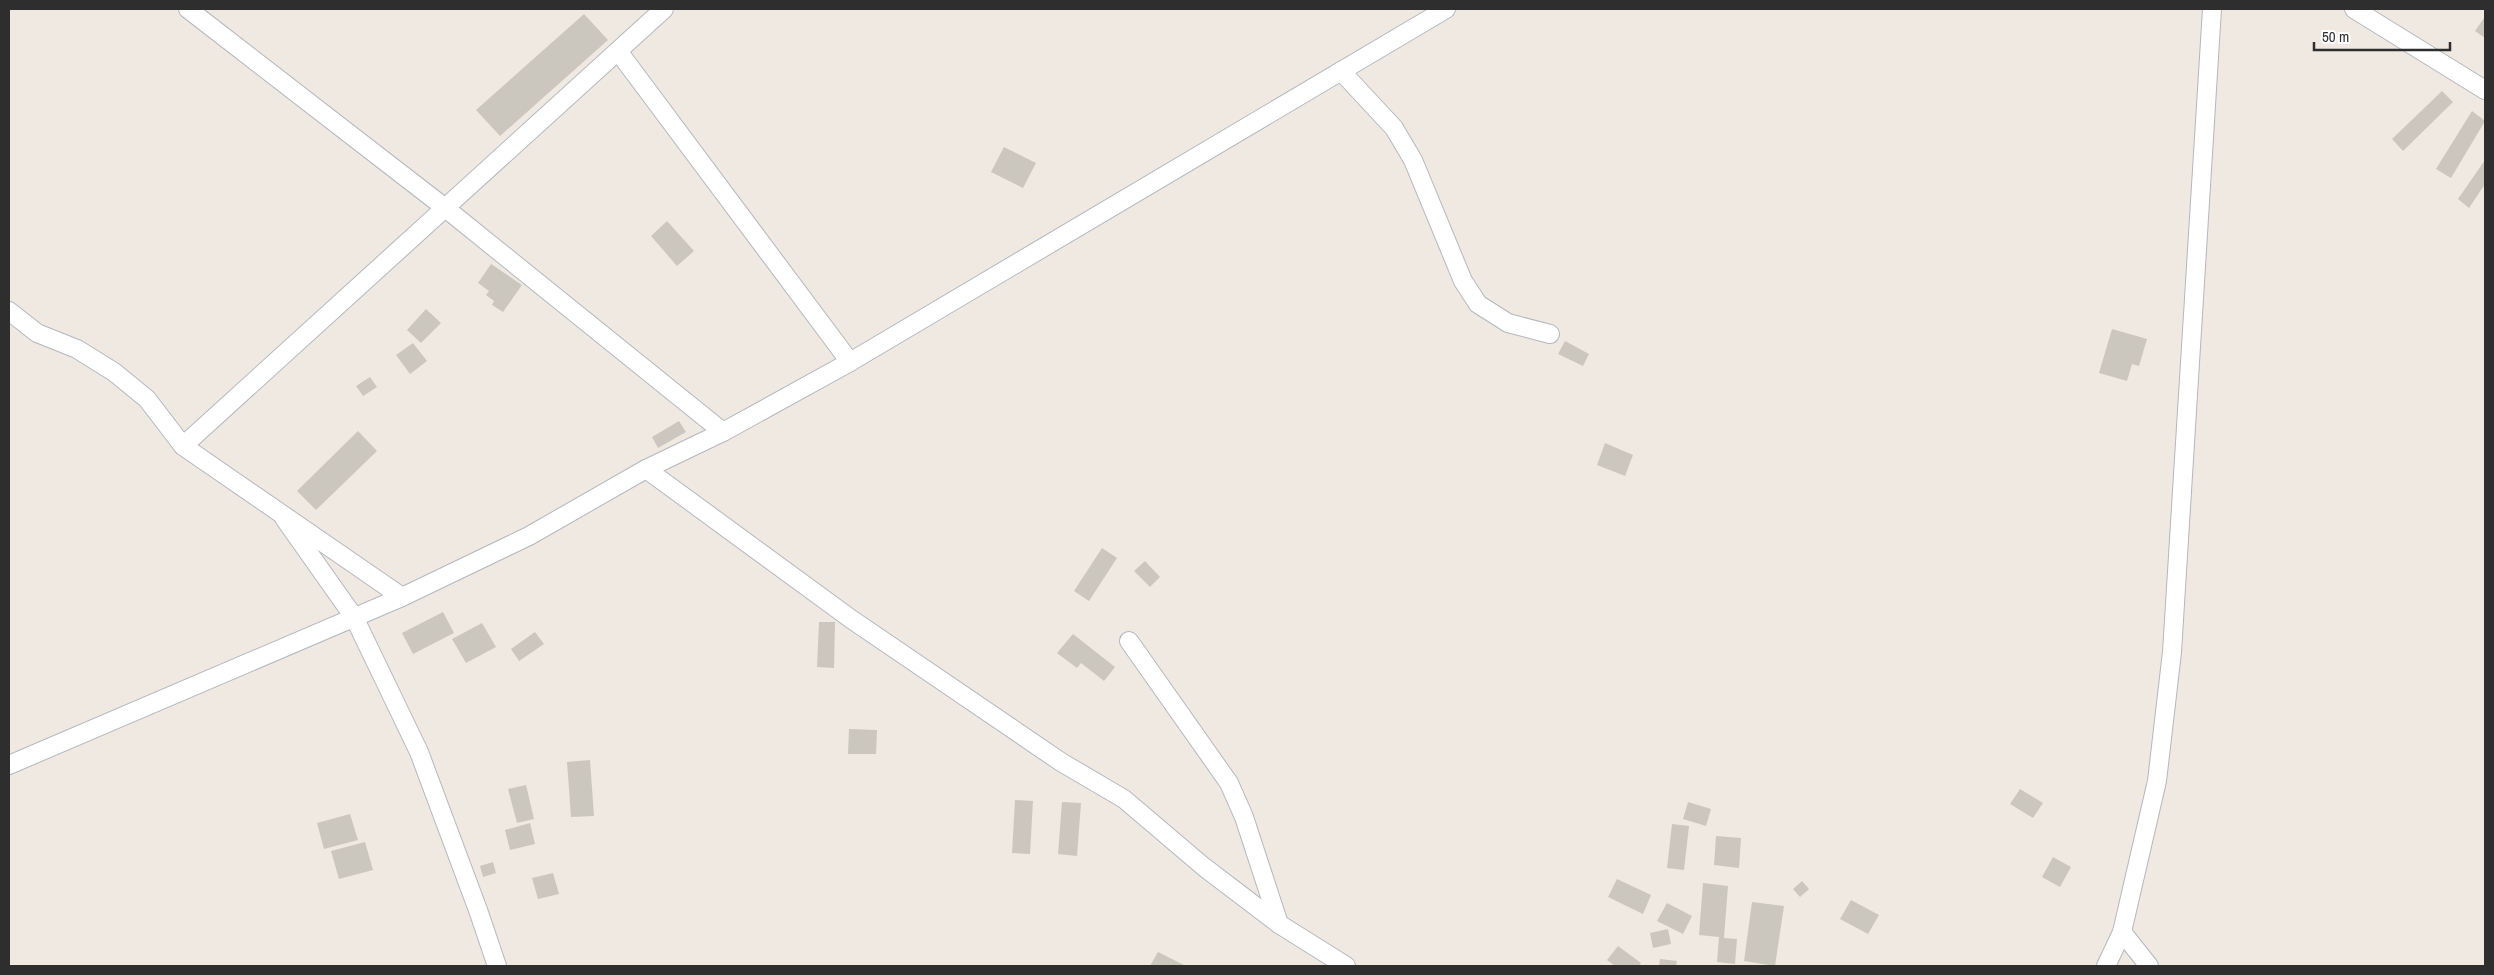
<svg xmlns="http://www.w3.org/2000/svg" width="2494" height="975" font-family="'Archivo Narrow',sans-serif">
	<rect width="100%" height="100%" fill="#efe9e1"/>
	<g fill="#cbc7bf">
		<polygon points="584,14 608,40 500,136 476,110"/>
		<polygon points="2484,18 2485,19 2485,38 2475,31"/>
		<polygon points="2442,91 2453,102 2403,151 2392,139"/>
		<polygon points="2472,111 2485,121 2451,178 2436,169"/>
		<polygon points="1004,147 1036,163 1023,188 991,172"/>
		<polygon points="2485,160 2485,184 2469,208 2458,199"/>
		<polygon points="667,221 694,251 677,266 651,236"/>
		<polygon points="491,264 522,285 503,312 492,305 494,301 486,295 489,291 478,283"/>
		<polygon points="426,309 441,323 421,343 407,330"/>
		<polygon points="2112,329 2147,339 2139,366 2132,364 2127,381 2099,373"/>
		<polygon points="1565,341 1589,354 1583,366 1558,354"/>
		<polygon points="413,343 427,361 410,374 396,355"/>
		<polygon points="370,377 377,387 363,396 356,386"/>
		<polygon points="679,421 686,432 658,448 652,437"/>
		<polygon points="358,431 377,451 316,510 297,491"/>
		<polygon points="1605,443 1633,455 1625,476 1597,465"/>
		<polygon points="1102,548 1117,558 1089,601 1074,591"/>
		<polygon points="1145,561 1160,577 1150,587 1134,571"/>
		<polygon points="443,612 454,633 413,654 402,633"/>
		<polygon points="819,622 835,622 834,668 817,667"/>
		<polygon points="482,623 496,647 466,663 452,639"/>
		<polygon points="535,632 544,644 519,661 511,649"/>
		<polygon points="1073,634 1115,667 1104,681 1081,663 1077,668 1057,653"/>
		<polygon points="849,729 877,730 876,754 848,754"/>
		<polygon points="590,760 594,816 571,817 567,762"/>
		<polygon points="526,785 534,819 517,823 508,789"/>
		<polygon points="2020,789 2043,803 2033,818 2010,804"/>
		<polygon points="1015,800 1033,801 1030,854 1012,853"/>
		<polygon points="1062,802 1081,803 1077,856 1058,854"/>
		<polygon points="1688,802 1711,809 1706,826 1683,819"/>
		<polygon points="350,814 358,840 324,849 317,823"/>
		<polygon points="530,823 535,844 510,850 505,830"/>
		<polygon points="1672,824 1689,826 1684,870 1667,868"/>
		<polygon points="1716,836 1741,838 1739,868 1714,865"/>
		<polygon points="365,842 373,870 339,879 331,851"/>
		<polygon points="2053,857 2071,867 2060,887 2042,877"/>
		<polygon points="493,862 496,873 483,877 480,866"/>
		<polygon points="553,873 559,894 538,899 532,878"/>
		<polygon points="1617,879 1651,895 1643,914 1608,897"/>
		<polygon points="1802,881 1809,889 1800,897 1793,889"/>
		<polygon points="1703,883 1728,886 1724,938 1737,939 1735,964 1717,962 1719,937 1699,935"/>
		<polygon points="1851,900 1879,915 1868,934 1840,919"/>
		<polygon points="1752,902 1784,906 1775,966 1744,961"/>
		<polygon points="1667,903 1692,916 1683,934 1657,921"/>
		<polygon points="1668,929 1671,944 1653,948 1650,933"/>
		<polygon points="1618,946 1641,963 1639,966 1615,966 1607,960"/>
		<polygon points="1158,952 1186,966 1150,966"/>
		<polygon points="1660,959 1677,961 1676,966 1659,966"/>
	</g>
	<g fill="none" stroke-linecap="round" stroke-linejoin="round">
		<defs>
			<g id="street">
				<polyline points="188,9 444,207 723,432"/>
				<polyline points="2354,9 2485,90"/>
				<polyline points="618,51 850,362"/>
				<polyline points="1341,71 1394,128 1413,160 1463,281 1478,304 1508,323 1550,334"/>
				<polyline points="9,311 37,333 77,349 114,372 147,399 183,446 402,597"/>
				<polyline points="183,446 664,9"/>
				<polyline points="646,469 851,619 1061,762 1124,799 1204,867 1279,924 1346,966"/>
				<polyline points="284,518 354,617 419,752 478,910 497,966"/>
				<polyline points="1129,641 1229,783 1244,817 1279,924"/>
				<polyline points="9,765 402,597 529,536 646,469 723,432 850,362 1446,9"/>
				<polyline points="2122,932 2149,966"/>
				<polyline points="2106,966 2122,932 2157,781 2172,652 2212,9"/>
			</g>
		</defs>
		<use href="#street" stroke="#b4b7c1" stroke-width="20"/>
		<use href="#street" stroke="#fff" stroke-width="18"/>
	</g>
	<rect width="2494" height="975" fill="none" stroke="#2e2e2e" stroke-width="20"/>
	<path d="M2314 42v8h136v-8" fill="none" stroke="#2e2e2e" stroke-width="2.5"/>
	<text x="2322" y="42" font-size="15" fill="#2e2e2e" stroke="#ffffff" stroke-width="4" paint-order="stroke">50 m</text>
</svg>
